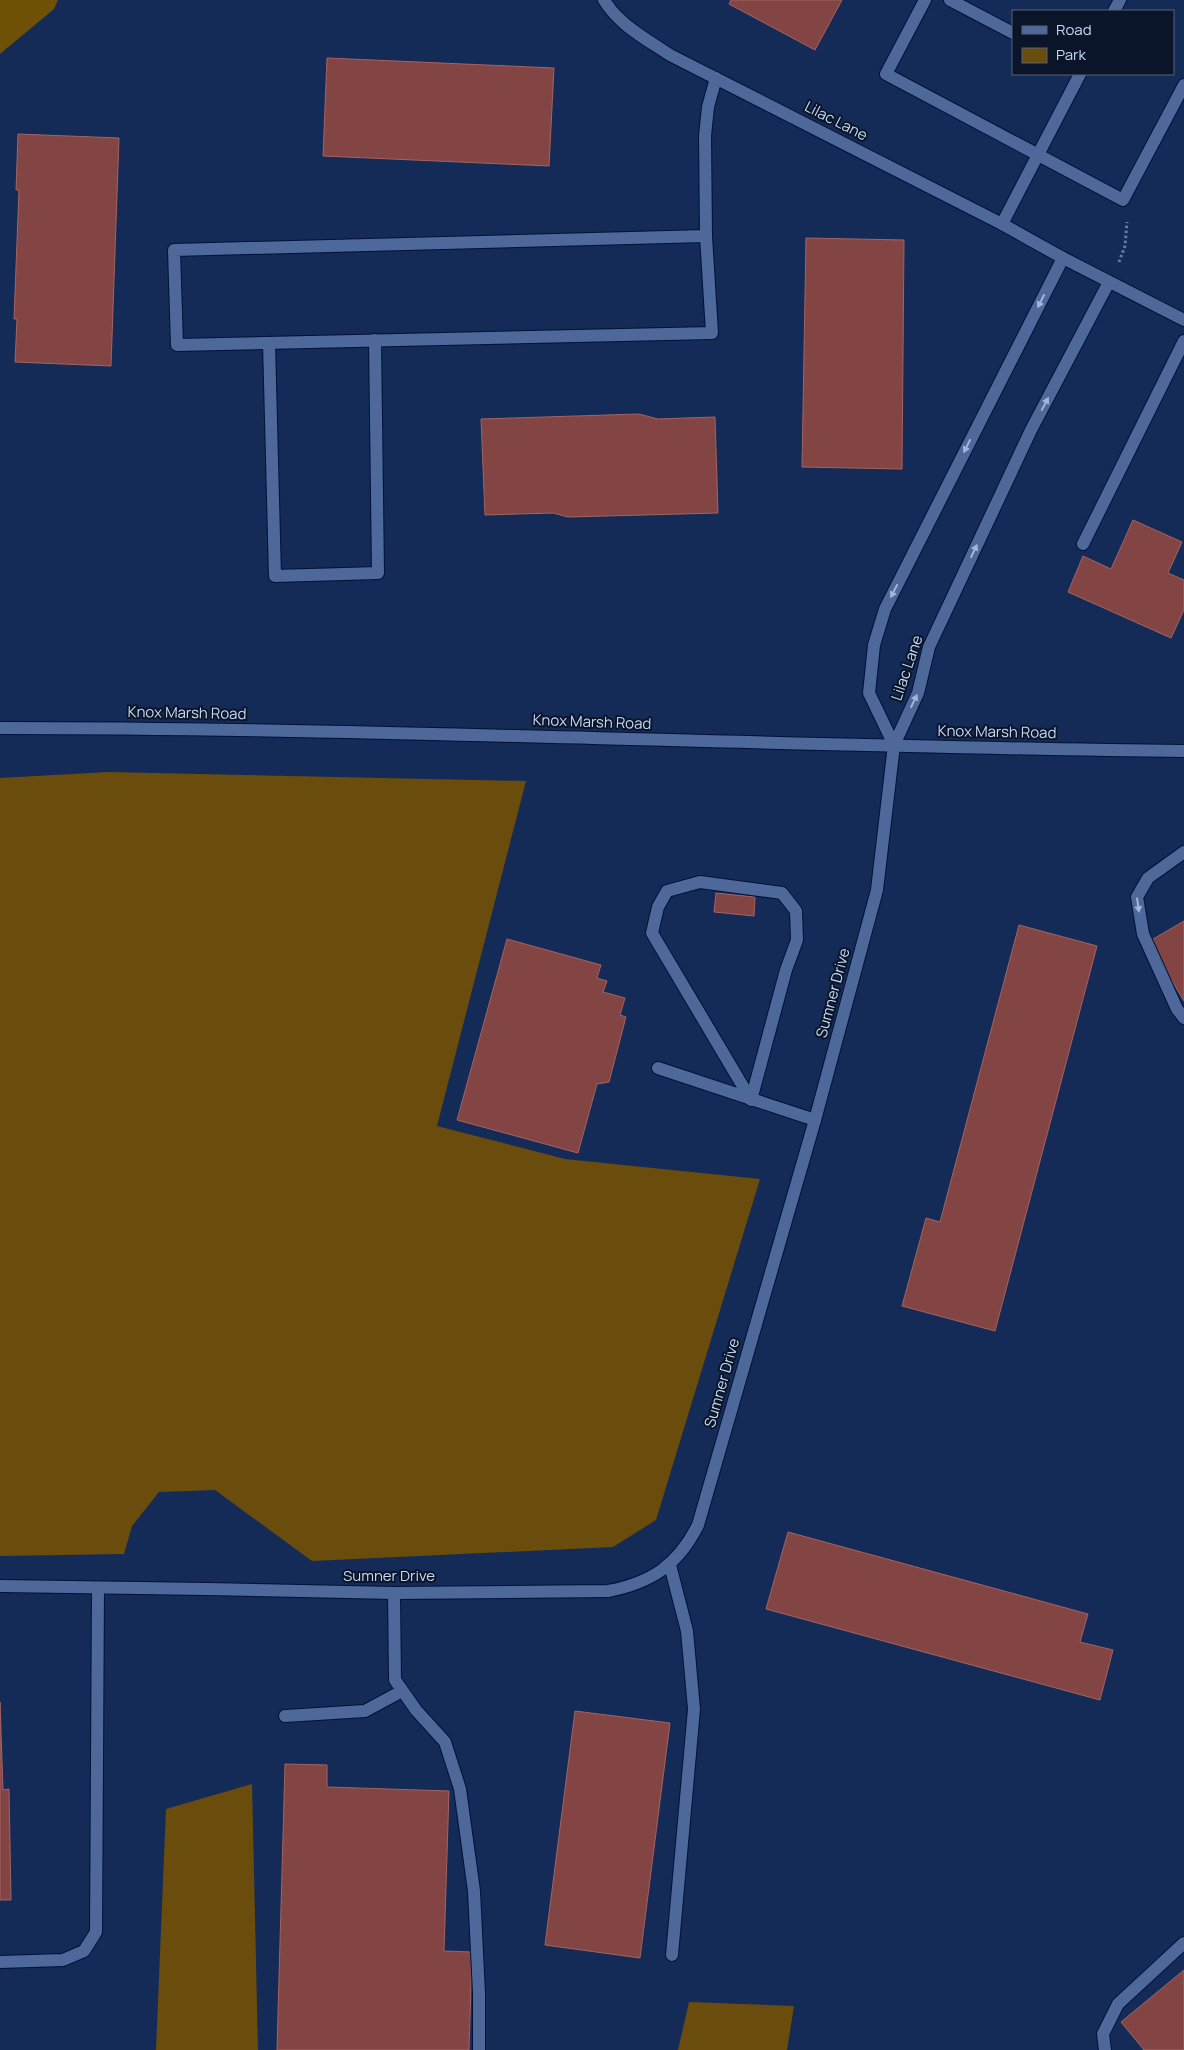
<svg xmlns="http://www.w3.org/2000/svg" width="1184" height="2050" font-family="Manrope,sans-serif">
	<rect width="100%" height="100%" fill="#142b57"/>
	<g fill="#6a4d0c">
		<polygon points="108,772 526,781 437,1126 565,1159 760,1179 656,1520 613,1547 312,1561 215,1490 159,1492 132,1526 124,1554 0,1556 0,778"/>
		<polygon points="252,1784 258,2050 156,2050 166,1809"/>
		<polygon points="689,2002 794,2006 787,2050 678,2050"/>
	</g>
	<polygon fill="#6e5006" points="0,0 58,0 54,9 0,54"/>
	<g fill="#834544" stroke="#a46361">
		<polygon points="731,0 842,0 815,50 729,4"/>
		<polygon points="327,58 554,68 549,166 323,156"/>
		<polygon points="18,134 119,138 111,366 15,362 17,319 14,319 19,190 16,190"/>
		<polygon points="806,238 904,240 902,469 802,467"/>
		<polygon points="639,414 658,419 715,417 718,513 568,517 553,513 485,515 481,419"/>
		<polygon points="1133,520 1182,542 1168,573 1184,580 1184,610 1171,638 1068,592 1083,556 1111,569"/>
		<polygon points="716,893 755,897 754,916 714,912"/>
		<polygon points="1184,921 1184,1001 1148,942"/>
		<polygon points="1019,925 1097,946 995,1331 902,1306 926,1218 940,1222"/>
		<polygon points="507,939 601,965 597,978 607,981 603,992 625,998 620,1015 626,1017 609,1082 597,1084 578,1153 457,1120"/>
		<polygon points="788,1532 1088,1614 1080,1642 1113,1650 1100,1700 766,1609"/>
		<polygon points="0,1702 3,1790 9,1789 11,1900 0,1900"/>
		<polygon points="575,1711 670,1723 640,1958 545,1945"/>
		<polygon points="285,1764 327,1765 327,1787 449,1791 444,1951 472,1952 469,2050 277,2050"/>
		<polygon points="1184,1970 1184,2050 1144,2050 1121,2022"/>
	</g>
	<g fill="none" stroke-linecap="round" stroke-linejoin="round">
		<defs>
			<g id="lane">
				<polyline points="925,0 886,74 1123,200 1184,85"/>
				<polyline points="950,0 1013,33"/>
				<polyline points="1114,11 1120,0"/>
				<polyline points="1002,224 1080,74"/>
				<polyline points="706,236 174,250 177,345 712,333 706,236 705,136 708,107 716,78"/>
				<polyline points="269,343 275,576 378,573 375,340"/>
				<polyline points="1083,544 1184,341"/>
				<polyline points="1184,852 1148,878 1137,897 1143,934 1177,1009 1184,1018"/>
				<polygon points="700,882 782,893 796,911 797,940 786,970 751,1100 652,933 658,907 667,891"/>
				<polyline points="658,1068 815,1120"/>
				<polyline points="670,1565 687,1631 694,1709 672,1955"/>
				<polyline points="0,1586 207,1589"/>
				<polyline points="394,1593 395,1680 416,1710 445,1742 460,1789 474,1891 479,1993 479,2050"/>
				<polyline points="285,1716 365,1711 402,1691"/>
				<polyline points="0,1962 63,1960 84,1951 96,1932 98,1588"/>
				<polyline points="1105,2050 1103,2034 1118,2004 1184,1943"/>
			</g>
			<g id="street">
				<path d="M604,0C619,25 646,39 670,55L1002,224L1063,258L1184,320"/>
				<polyline points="894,745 869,693 874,645 885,609 1063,258"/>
				<path d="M207,1589L394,1593L608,1591C651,1583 678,1565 698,1525L815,1120L877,890L894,745L918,693L929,647L1031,430L1109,282"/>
			</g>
			<path id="secondary" d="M0,728C395,728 789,747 1184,751"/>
		</defs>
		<use href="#lane" stroke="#01113b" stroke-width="14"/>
		<use href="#street" stroke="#01113b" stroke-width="14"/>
		<use href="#secondary" stroke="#01113b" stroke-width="14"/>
		<polyline stroke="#687ca0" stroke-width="3" stroke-dasharray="2.5 2.5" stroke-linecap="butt" points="1119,262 1125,246 1127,222"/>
		<use href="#lane" stroke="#4d6899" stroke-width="12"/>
		<use href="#street" stroke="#4d6899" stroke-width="12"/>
		<use href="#secondary" stroke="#4d6899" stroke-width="12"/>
	</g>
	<defs><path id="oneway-solid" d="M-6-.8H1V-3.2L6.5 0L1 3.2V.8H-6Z" transform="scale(1.25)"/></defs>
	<g fill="#a3b6d9">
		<use href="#oneway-solid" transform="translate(1041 301) rotate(117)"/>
		<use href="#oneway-solid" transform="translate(1045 404) rotate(-62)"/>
		<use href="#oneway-solid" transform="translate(967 446) rotate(117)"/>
		<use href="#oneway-solid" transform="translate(974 551) rotate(-65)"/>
		<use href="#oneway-solid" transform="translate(894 591) rotate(117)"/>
		<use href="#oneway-solid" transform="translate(914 701) rotate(-65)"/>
		<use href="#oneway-solid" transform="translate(1138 905) rotate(82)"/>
	</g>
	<g text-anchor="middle" stroke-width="4" stroke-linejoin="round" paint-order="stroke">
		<g font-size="15" fill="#c8d8f4" stroke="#0b1529">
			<text transform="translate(836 121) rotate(27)" y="5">Lilac Lane</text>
			<text transform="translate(907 668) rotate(-71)" y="5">Lilac Lane</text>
			<text transform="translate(187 713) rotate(1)" y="5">Knox Marsh Road</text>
			<text transform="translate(592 722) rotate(2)" y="5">Knox Marsh Road</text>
			<text transform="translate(997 732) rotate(1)" y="5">Knox Marsh Road</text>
			<text transform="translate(833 993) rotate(-75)" y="5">Sumner Drive</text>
			<text transform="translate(722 1383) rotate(-74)" y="5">Sumner Drive</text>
			<text x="389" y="1581">Sumner Drive</text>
		</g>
	</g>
	<rect x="1012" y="10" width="162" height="65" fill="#0b1529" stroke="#57637a"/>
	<rect x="1022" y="26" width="25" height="8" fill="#4d6899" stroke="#57637a"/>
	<text x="1056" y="35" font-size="15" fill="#c8d8f4">Road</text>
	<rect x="1022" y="48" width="25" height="15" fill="#6a4d0c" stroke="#57637a"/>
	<text x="1056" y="60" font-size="15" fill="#c8d8f4">Park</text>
</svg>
